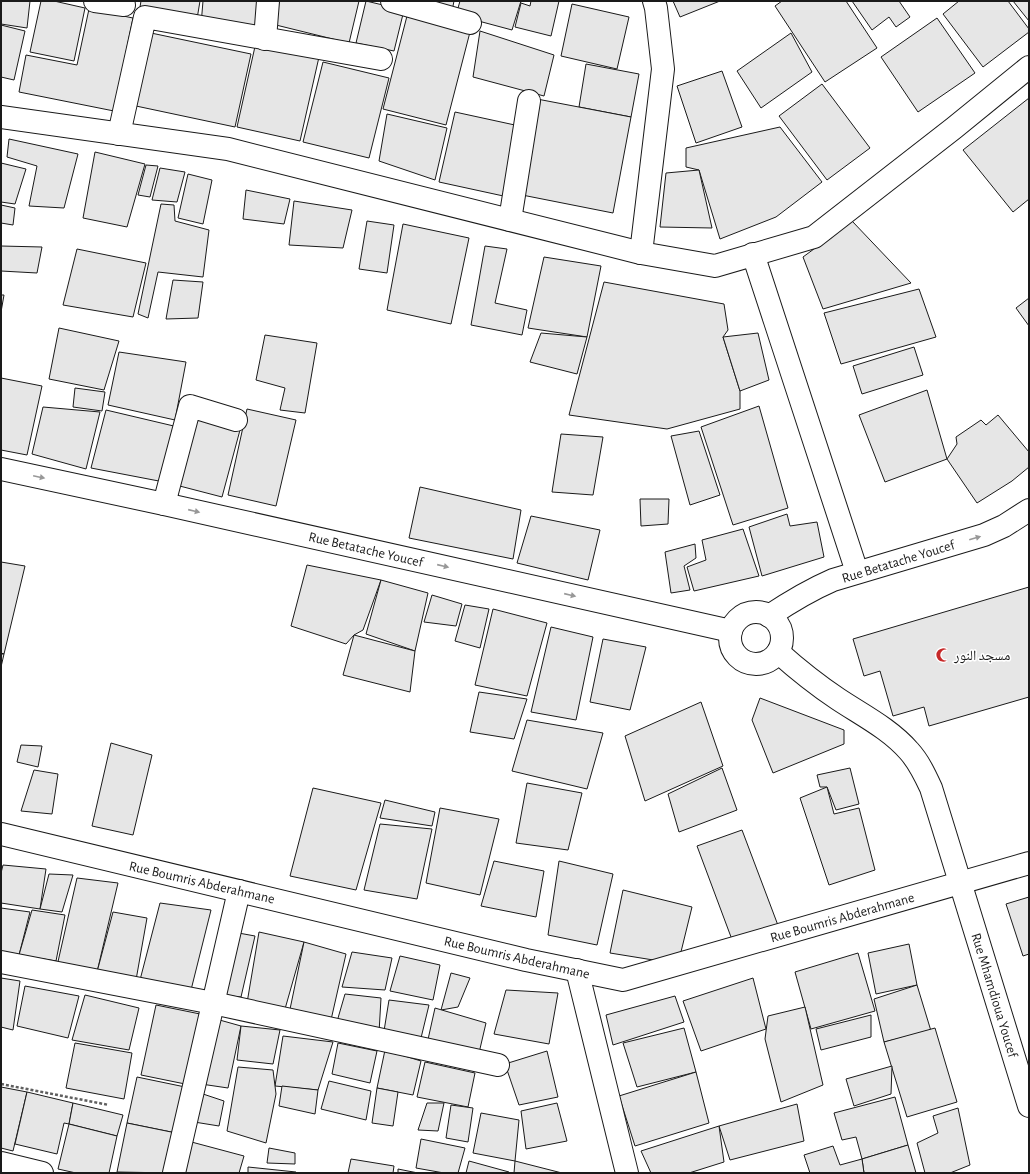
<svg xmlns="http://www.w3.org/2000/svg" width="1030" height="1174" font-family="'Alegreya Sans','Noto Naskh Arabic',sans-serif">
	<rect width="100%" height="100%" fill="#fff"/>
	<g fill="#e6e6e6" stroke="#1a1a1a">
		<polygon points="1,1 30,1 27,28 1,24"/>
		<polygon points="41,1 54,1 85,8 74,61 30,52"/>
		<polygon points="141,1 200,1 197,19 140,7"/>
		<polygon points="203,1 260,1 256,32 201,25"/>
		<polygon points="279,1 359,1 349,43 276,25"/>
		<polygon points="366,1 404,10 394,51 356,43"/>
		<polygon points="418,1 454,1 452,11"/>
		<polygon points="460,1 521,1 512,30 456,15"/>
		<polygon points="531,1 559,1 551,36 515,27 521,3 530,6"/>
		<polygon points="673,1 720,1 680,17"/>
		<polygon points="782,1 846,1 877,48 825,82 775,6"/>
		<polygon points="852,1 899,1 910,17 896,27 889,17 872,30"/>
		<polygon points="959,1 1008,1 1029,29 1029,32 983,67 943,14"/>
		<polygon points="1013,1 1029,1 1029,21"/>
		<polygon points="572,4 629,17 617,69 561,56"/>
		<polygon points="89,9 133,18 114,111 19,92 26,55 77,65"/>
		<polygon points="407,16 470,32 446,125 383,109"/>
		<polygon points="937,18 975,73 918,112 881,57"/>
		<polygon points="1,25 25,31 14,80 1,77"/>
		<polygon points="480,31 554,55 544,96 473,77"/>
		<polygon points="151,33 251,54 235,127 136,106"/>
		<polygon points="791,33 812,72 761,108 737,71"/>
		<polygon points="256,42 319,57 300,141 237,127"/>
		<polygon points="323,62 389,78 369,158 303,142"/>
		<polygon points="586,64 639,74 631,117 579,107"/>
		<polygon points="722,71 742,127 696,143 677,86"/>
		<polygon points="822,84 870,148 827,180 779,116"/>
		<polygon points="1029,98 1029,199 1013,212 963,150"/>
		<polygon points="537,99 631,117 613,213 517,194"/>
		<polygon points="455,112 524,127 508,197 439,182"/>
		<polygon points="387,114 447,128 435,180 379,161"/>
		<polygon points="780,127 822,182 776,217 720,239 699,170 686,167 686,148"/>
		<polygon points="9,139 78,154 64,208 29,206 37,166 7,157"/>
		<polygon points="95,152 145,164 127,227 83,218"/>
		<polygon points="1,163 26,169 15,204 1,202"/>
		<polygon points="146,165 158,166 150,197 138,195"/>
		<polygon points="160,168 185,172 177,202 152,200"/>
		<polygon points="699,170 712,228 660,227 666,173"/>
		<polygon points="188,174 212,180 203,224 178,218"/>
		<polygon points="246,190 290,199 284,224 243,219"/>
		<polygon points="294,201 352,210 343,248 289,245"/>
		<polygon points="161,204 174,205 175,221 209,230 203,277 158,272 148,318 138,314"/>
		<polygon points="1,205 15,208 13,225 1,223"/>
		<polygon points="367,221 394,225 387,273 359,269"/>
		<polygon points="852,221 911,283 823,309 803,257"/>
		<polygon points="403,224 469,238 451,324 387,310"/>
		<polygon points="1,246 42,247 37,273 1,271"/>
		<polygon points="485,246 507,249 495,303 527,310 522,335 471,325"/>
		<polygon points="77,249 146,263 133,317 63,305"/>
		<polygon points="544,257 601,266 587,337 528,328"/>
		<polygon points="173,280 203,282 198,318 166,319"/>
		<polygon points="604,282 724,304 728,330 723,337 740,391 740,409 667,429 569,415"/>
		<polygon points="919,289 936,337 841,364 824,313"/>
		<polygon points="1,295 4,295 1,312"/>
		<polygon points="1029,298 1029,326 1016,308"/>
		<polygon points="59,328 119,341 104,390 49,379"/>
		<polygon points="541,333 587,337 577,374 530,362"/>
		<polygon points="758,333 769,380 740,391 723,337"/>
		<polygon points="265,335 317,343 305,413 280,410 285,388 256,380"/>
		<polygon points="914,347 923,375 862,394 853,366"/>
		<polygon points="119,352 186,362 175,420 108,405"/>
		<polygon points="1,378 42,386 27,455 1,450"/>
		<polygon points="75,388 105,392 102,411 73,407"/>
		<polygon points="927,390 947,459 885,482 859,415"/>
		<polygon points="759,406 788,508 733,525 701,427"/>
		<polygon points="43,407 100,412 86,469 32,454"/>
		<polygon points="247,409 296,420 276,506 228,495"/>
		<polygon points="106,410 178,427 164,482 91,468"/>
		<polygon points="998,415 1029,452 1029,467 1012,481 977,503 947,459 957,444 956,437 981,420 986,425"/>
		<polygon points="189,417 240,430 222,497 172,484"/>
		<polygon points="699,431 720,495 690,505 671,436"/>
		<polygon points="561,434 603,437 593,495 552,492"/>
		<polygon points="420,487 521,510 513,559 409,538"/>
		<polygon points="640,499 669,499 668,524 641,526"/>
		<polygon points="787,514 790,526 817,522 824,557 762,576 749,527"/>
		<polygon points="531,516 600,530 588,580 517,563"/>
		<polygon points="743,529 759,576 694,591 687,567 706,560 702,540"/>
		<polygon points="695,544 696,558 684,566 690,590 671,593 665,552"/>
		<polygon points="1,562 25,566 4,654 1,653"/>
		<polygon points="307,565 381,580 363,630 354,635 346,644 291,626"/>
		<polygon points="381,580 428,593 415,651 366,634"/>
		<polygon points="1029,587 1029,697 929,726 924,707 893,716 880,671 864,676 853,639"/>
		<polygon points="432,595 462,604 456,626 424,622"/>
		<polygon points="465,605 489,609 480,648 455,641"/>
		<polygon points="493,609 547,623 527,696 475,685"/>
		<polygon points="551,627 593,637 576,720 531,712"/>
		<polygon points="354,635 415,651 410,692 343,675"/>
		<polygon points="603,639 646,647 630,710 590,702"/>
		<polygon points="1,654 4,654 1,667"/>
		<polygon points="479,692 527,699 514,739 470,732"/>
		<polygon points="760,698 844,730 844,744 773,773 752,720"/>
		<polygon points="701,702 723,766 645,801 625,736"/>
		<polygon points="527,720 603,733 587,789 512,771"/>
		<polygon points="111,743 152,755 133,835 92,826"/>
		<polygon points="21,745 42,746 38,767 17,762"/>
		<polygon points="722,768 737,810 679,832 668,794"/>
		<polygon points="850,768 859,804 836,810 827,787 820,787 817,775"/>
		<polygon points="34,770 58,774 52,814 21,811"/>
		<polygon points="527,783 582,793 568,850 516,843"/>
		<polygon points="827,787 834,814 859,808 875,870 829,885 800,798"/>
		<polygon points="313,788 381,803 356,890 290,876"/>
		<polygon points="385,800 435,812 432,826 380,818"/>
		<polygon points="440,808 499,819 480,895 426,883"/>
		<polygon points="380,824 432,829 417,899 364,890"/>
		<polygon points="742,830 779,928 734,945 697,846"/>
		<polygon points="494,861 544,871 536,917 481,906"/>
		<polygon points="559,861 613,874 597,945 548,935"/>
		<polygon points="3,865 46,869 40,909 1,903 1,873"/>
		<polygon points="49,874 73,875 62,912 40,909"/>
		<polygon points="77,878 118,883 97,972 57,966"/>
		<polygon points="623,890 692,907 678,964 610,953"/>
		<polygon points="1029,897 1029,954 1023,956 1006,904"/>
		<polygon points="160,903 211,910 191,990 140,980"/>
		<polygon points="1,908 30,912 19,955 1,952"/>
		<polygon points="32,910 65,915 56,961 19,955"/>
		<polygon points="113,912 147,918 136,980 97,972"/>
		<polygon points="233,932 255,936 241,997 220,995"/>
		<polygon points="259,932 304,942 285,1009 247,1003"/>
		<polygon points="304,942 346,954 331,1020 289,1014"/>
		<polygon points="909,944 917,985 876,994 868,953"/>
		<polygon points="352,952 392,958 385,990 342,987"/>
		<polygon points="858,953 875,1011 811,1029 795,972"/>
		<polygon points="400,956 440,965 433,1000 390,991"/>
		<polygon points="451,973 470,978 458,1007 441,1010"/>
		<polygon points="1,978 20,981 13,1030 1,1027"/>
		<polygon points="753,978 766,1029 701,1051 683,1001"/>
		<polygon points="917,985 931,1031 884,1042 874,999"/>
		<polygon points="25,986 79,996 68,1038 17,1026"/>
		<polygon points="506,990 558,993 549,1044 494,1034"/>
		<polygon points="345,994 381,998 379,1033 336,1025"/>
		<polygon points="85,995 139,1008 129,1050 72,1040"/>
		<polygon points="675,996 684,1022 613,1045 606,1015"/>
		<polygon points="389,1000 429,1005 421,1038 384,1031"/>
		<polygon points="156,1005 205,1015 190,1085 141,1075"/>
		<polygon points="805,1007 823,1085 781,1102 765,1039 768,1016"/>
		<polygon points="435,1008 486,1023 479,1053 427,1044"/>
		<polygon points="871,1015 871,1037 821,1050 816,1029"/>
		<polygon points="216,1019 241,1026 228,1088 201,1084"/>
		<polygon points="241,1026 280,1030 273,1064 237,1060"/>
		<polygon points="684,1028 696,1072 637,1087 623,1043"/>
		<polygon points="935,1028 957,1102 907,1117 884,1042"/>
		<polygon points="283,1036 333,1042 318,1090 275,1086"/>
		<polygon points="75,1043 132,1053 124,1099 66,1088"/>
		<polygon points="338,1043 377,1051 370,1083 332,1074"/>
		<polygon points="385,1050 421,1061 413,1095 377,1088"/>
		<polygon points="547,1051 558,1097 519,1105 505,1064"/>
		<polygon points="425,1062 475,1073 468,1107 417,1097"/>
		<polygon points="892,1066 891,1094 854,1106 846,1079"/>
		<polygon points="238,1067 273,1070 276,1094 266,1143 227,1131"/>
		<polygon points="696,1072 709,1123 635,1146 619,1096"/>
		<polygon points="137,1077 190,1088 181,1134 127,1123"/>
		<polygon points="329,1081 371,1091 366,1120 321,1109"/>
		<polygon points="282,1086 318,1090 315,1114 279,1106"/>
		<polygon points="1,1087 27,1092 13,1151 1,1148"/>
		<polygon points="377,1088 398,1092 393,1126 372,1123"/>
		<polygon points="27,1092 73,1103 69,1124 64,1123 57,1154 15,1144"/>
		<polygon points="197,1092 224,1101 219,1126 188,1121"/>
		<polygon points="895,1097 908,1145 862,1159 856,1137 842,1140 834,1113"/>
		<polygon points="73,1103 123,1115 117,1136 69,1124"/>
		<polygon points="427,1103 444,1103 438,1131 418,1130"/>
		<polygon points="557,1103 567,1141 526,1149 521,1111"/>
		<polygon points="797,1104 804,1141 730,1160 719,1126"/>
		<polygon points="451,1105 473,1108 468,1142 446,1138"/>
		<polygon points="958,1108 970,1165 950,1173 925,1173 917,1143 938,1133 933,1116"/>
		<polygon points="481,1113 519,1120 515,1161 473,1153"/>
		<polygon points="127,1123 181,1134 173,1173 117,1172"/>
		<polygon points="69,1124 117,1136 109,1173 76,1173 58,1169"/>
		<polygon points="719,1126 724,1162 689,1173 651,1173 641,1151"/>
		<polygon points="421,1139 465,1148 458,1173 444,1173 416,1168"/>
		<polygon points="184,1140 244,1156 239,1173 177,1173"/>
		<polygon points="908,1145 916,1173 864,1173 862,1159"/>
		<polygon points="833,1146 840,1165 862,1159 864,1173 810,1173 804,1155"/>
		<polygon points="269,1148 295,1153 295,1164 267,1163"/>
		<polygon points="351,1159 394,1166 393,1173 348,1173"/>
		<polygon points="469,1161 509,1172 508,1173 466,1173"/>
		<polygon points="515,1161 562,1173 514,1173"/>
		<polygon points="248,1167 296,1172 296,1173 248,1173"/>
		<polygon points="398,1169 418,1173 398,1173"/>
	</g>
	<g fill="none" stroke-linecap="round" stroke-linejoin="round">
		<defs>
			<g id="street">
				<polyline points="95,1 124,5"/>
				<polyline points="392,1 470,23"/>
				<polyline points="265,39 268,1"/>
				<polyline points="1,117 228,149 641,253 715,266 814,237 954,128 1029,67"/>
				<polyline points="119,134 145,17 381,59"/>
				<polyline points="510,220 529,101"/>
				<polyline points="641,253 663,69 656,8 654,1"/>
				<polyline points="753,254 857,572"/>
				<polyline points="164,504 190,406 236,420"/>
				<polyline points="1,834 526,960 623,980 1029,863"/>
				<polyline points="1,962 213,1003 498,1065"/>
				<polyline points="577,970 627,1173"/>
				<polyline points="1,1163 42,1173"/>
				<polyline points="174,1173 239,891"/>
			</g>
			<g id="secondary">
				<polyline points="1,469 164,504 731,631"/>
				<circle cx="756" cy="638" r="26"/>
				<path d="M769,616C790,602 810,590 833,580L984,535L1004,526L1029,510"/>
				<path d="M778,652C797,669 817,685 838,699C862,715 890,729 909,751C919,762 925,775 931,788L1029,1106"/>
			</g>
		</defs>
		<use href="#street" stroke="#1a1a1a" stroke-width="24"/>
		<use href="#secondary" stroke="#1a1a1a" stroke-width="24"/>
		<polyline stroke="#5f5f5f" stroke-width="2.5" stroke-dasharray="3 2" stroke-linecap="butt" points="1,1084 109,1105"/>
		<use href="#street" stroke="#fff" stroke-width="22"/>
		<use href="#secondary" stroke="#fff" stroke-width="22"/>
	</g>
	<defs><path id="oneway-solid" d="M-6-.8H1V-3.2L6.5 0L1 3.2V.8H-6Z"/></defs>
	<g fill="#989898">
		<use href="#oneway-solid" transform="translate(39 477) rotate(12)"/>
		<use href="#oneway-solid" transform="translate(194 511) rotate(13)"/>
		<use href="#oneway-solid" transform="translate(975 538) rotate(-16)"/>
		<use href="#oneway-solid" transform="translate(443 566) rotate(13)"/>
		<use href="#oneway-solid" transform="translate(570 595) rotate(13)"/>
	</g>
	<defs>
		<symbol id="mosque-bare" viewBox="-9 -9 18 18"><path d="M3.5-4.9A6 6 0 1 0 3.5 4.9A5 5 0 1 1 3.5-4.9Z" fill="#c62828" stroke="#fff" stroke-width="2.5" paint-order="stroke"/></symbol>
	</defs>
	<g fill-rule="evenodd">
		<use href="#mosque-bare" x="933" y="645" width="20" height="20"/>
	</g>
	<g text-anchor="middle" stroke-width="3" stroke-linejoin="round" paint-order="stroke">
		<g font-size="14" fill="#1a1a1a" stroke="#fff">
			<text transform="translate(366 549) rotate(13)" y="5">Rue Betatache Youcef</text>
			<text transform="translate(898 561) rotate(-17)" y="5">Rue Betatache Youcef</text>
			<text transform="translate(202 882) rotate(13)" y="5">Rue Boumris Abderahmane</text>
			<text transform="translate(842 917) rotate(-16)" y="5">Rue Boumris Abderahmane</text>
			<text transform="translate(517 957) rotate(13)" y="5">Rue Boumris Abderahmane</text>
			<text transform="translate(995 995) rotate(73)" y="5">Rue Mhamdioua Youcef</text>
		</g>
		<g font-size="14" fill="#1a1a1a" stroke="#fff" text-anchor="start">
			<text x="954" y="660">مسجد النور</text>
		</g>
	</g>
	<rect width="1030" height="1174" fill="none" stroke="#1a1a1a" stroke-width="4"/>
</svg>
